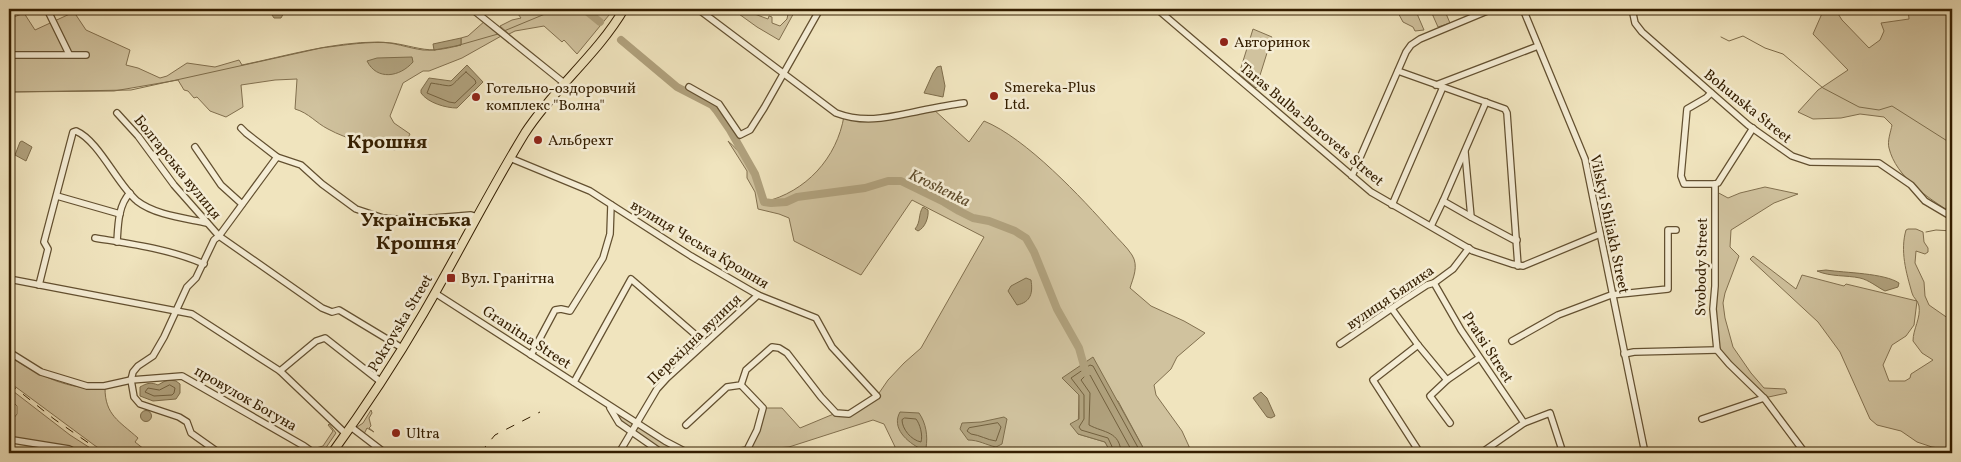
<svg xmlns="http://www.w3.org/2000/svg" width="1961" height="462" font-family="Vollkorn,serif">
	<rect width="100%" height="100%" fill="#f0e4be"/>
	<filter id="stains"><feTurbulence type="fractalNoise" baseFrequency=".004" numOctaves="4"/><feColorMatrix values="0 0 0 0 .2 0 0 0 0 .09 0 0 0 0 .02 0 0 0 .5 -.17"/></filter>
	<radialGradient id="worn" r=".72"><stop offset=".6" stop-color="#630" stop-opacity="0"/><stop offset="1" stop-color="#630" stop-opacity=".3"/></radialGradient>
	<g fill="#d0c29e" stroke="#82704f">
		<polygon points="521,9 614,9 577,54 564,40 562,42 544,26 515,31 509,34 500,26 512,20 521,18 518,14"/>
		<polygon points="732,9 743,11 745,9 751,9 752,13 768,19 769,16 772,17 772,23 780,26 787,19 789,9 796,9 779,40 757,27"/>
		<polygon points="1396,9 1415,9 1424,30 1415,31 1413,27 1403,22"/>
		<polygon points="1430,9 1444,9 1450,23 1438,27"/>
		<path d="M1824,9H1835L1842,20L1869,48L1880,40L1884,31L1881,23L1909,19L1908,9H1952V213C1928,198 1896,177 1889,148C1887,141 1891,131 1892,125L1884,117L1860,114L1841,118L1813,119L1798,112L1818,90L1848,70L1813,34Z"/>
		<path d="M74,12L86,30L130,50L126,65L138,68L160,78L167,76L187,63L215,67L239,60L242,65C286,56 332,42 378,42C393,42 408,48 423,50C436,51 449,48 461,45V38L468,36L486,20L503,35L462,58L429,71H423L403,83L390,116L394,123L410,134L407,140L395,150C372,145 348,140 328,129C316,123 309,113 295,109L297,79L275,80L241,85L243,107L226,117L210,111L197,97L194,98L188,91L184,90L178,80L114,91L9,92V19L24,13L35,30Z"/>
		<polygon points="1253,29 1272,37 1256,88 1239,74"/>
		<path d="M932,108L969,142L984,121C1026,138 1082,198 1112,232C1118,239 1127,247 1132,255C1139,266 1133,278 1130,288L1151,306L1184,321L1205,333L1177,357L1171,369L1154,385L1156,395L1182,431L1192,453H1146L1118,401L1079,395L1078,434L1105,442L1111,453H1060L1042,449L1037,453H898L884,424L873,420L789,447L747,450L763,408H782L800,428L836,413L849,414L877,396L888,380L904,363L921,348L984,237L912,200L861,275L794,241L789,218L779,214L758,209L755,192L747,178V171L728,141C752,162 752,173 764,202C806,192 837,158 844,116L861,120Z"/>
		<polygon points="1765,187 1798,194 1774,203 1731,230 1730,247 1739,256 1725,293 1723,303 1725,318 1733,347 1751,373 1764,388 1785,389 1787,393 1764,398 1717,350 1715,339 1715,191 1728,198 1740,193"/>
		<path d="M1908,229H1916L1923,232L1924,242L1928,248V252L1925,254L1916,251L1915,263L1924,282L1925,296L1929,305L1952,321V450L1932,447L1917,442L1901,431L1877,425L1870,419L1840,352L1818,322L1750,259L1753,256L1796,289L1802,275L1844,286L1846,284L1917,301L1914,325L1906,336L1892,345L1883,365L1889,381H1905L1910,378L1911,374L1933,360L1922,353L1913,341C1913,329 1921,318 1919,306C1918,300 1913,298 1912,293C1906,272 1900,251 1906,230Z"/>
		<path d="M9,356C37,375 70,391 105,388C105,415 119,421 138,438L135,442L149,453H106L94,445L9,382Z"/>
		<polygon points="9,388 70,435 98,453 82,453 54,444 25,440 9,436 9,424 17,414 17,406 9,398"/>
		<polygon points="615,409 688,453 662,453 619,423"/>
		<polygon points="371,410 372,413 369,418 371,426 369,428 374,432 367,428 364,434 357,427 363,423"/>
		<polygon points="329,424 336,433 323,452 321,453 316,448 323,446 333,431 328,425"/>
	</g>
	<g fill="#b0a17d" stroke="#7e6d4b">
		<polygon points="268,9 286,9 281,18 274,18"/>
		<polygon points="461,38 461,45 434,50 433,44"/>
		<path d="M412,57L413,62C400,77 377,81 367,61L377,58Z"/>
		<path d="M467,65L483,82L457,108C446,108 428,103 421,93V90L429,78L451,81Z"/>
		<polygon points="941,66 945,86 943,97 924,93 933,73 937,67"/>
		<polygon points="22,141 32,147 26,161 15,155 20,142"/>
		<path d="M923,207L928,210C929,217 925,228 918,231L915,229C921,222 918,214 923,207Z"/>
		<path d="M1826,270C1846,273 1884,273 1899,283L1898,287L1885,291C1877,287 1869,280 1860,278C1846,275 1831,277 1817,271Z"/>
		<path d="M1026,278L1031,280C1033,293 1031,302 1017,305L1008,291L1011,286Z"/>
		<polygon points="1093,357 1146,453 1111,453 1105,442 1078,434 1070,424 1079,419 1079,395 1062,378"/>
		<path d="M170,380L176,381L180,384V393L176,399L153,401L140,396V387C147,383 151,382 158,385L165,381Z"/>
		<polygon points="1261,392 1267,398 1275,416 1271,418 1267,417 1253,398"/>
		<circle cx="146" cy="416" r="5.5"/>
		<path d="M900,412L919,413C926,423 928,436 926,448L921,449C907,442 891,428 900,412Z"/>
		<path d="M1004,417L1007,419L1002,444L996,447C986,445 979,440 968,440L960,429L962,423L981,422Z"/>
	</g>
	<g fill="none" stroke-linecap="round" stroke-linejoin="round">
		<g stroke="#72603e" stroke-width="1">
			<path d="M466,72L475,80L476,83L455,103L449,102L427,93L431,83C458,87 446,89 466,72Z"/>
			<polygon points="170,385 175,388 174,393 172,395 154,396 145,392 148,388 159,390"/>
			<path d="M905,418L916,419C920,424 923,435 921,442C911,440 902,429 902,420Z"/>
			<path d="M998,423L1001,427L996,441C987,440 980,435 971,434L967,431L969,428Z"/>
			<polyline points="1115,453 1108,438 1081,430 1079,427 1084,419 1084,395 1071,378 1090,365 1093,366 1141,453"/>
			<path d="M1121,453C1120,431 1104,433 1089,425L1090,393L1081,380L1087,374L1090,375L1133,453"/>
		</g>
		<g stroke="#7e6d4b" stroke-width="1">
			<polyline points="504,31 557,9"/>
			<polyline points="1721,37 1729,41 1743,36 1765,48 1783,54 1823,88 1859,107 1879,110 1892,106 1952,144"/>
			<polyline points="456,46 498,34"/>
			<path d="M9,92L131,90L321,48C345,45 368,41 392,43C407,45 420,50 435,50"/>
			<polyline points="1926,232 1936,230 1952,231"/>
		</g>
		<g stroke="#b0a17d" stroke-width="8">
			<polyline points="584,9 600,22"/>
			<polyline points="621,40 677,87 712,105 717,111 730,130 755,174 764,202 771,203 786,202 797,197 865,188 888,181 901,181 944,202 959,211 973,218 989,221 1015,231 1026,238 1034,252 1057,309 1079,348 1086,373"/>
		</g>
		<defs>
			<g id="minor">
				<polyline points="47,9 69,54"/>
				<polyline points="472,9 564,83"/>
				<path d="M698,9L836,113C865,124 890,117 919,111C934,108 949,105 964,103"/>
				<polyline points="1157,9 1371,192 1473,251 1512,264 1523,266 1600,234"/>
				<polyline points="1523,9 1585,159 1645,453"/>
				<polyline points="1632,9 1635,23 1642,32 1748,125 1792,156 1810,162 1879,163 1911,185 1925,201 1952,217"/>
				<polyline points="9,55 86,55"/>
				<polyline points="1398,71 1505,109 1507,113 1518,266"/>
				<polyline points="1436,85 1538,46"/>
				<polyline points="689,87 719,104 740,135 750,130 764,108 820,9"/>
				<polyline points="1711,93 1706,98 1687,109 1681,176 1684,184 1715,184"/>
				<polyline points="117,113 138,136 174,185 219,236 322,308 332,312 339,310 402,348"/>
				<polyline points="241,128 246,133 277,157 301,165 322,184 356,209 383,218 408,220 471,215 477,217"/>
				<polyline points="195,147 221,185 242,204"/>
				<polyline points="1465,152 1471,217 1514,240 1517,240"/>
				<polyline points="510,158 590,191 691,256 758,295 816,318 832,347 877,396 849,414 836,413 821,397 787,353 779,348 772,347 746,370 741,385 727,387 686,425"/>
				<polyline points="1352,176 1406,52 1411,45 1420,39 1492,9"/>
				<polyline points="1715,184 1715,286 1713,309 1717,350 1729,364 1764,398 1805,453"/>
				<polyline points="1715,184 1718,183 1753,128"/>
				<polyline points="57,196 120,214"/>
				<polyline points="1443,201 1471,217"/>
				<polyline points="1392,205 1443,87"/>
				<polyline points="1431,226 1443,201 1486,102"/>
				<path d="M95,238C131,244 170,249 204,264"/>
				<path d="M117,242C118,226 118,205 130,193"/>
				<polyline points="9,279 192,314 280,371 346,434"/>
				<polyline points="1434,283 1461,330 1524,423 1481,453"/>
				<path d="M39,285L48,249L44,242L73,132L76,131C99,141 117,184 137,201C155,215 184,218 207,223"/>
				<polyline points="435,293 665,441 688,453"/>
				<polyline points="1392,309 1418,345 1447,380"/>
				<polyline points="1512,341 1558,315 1611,295 1668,289 1668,230 1676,230"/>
				<polyline points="1340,344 1401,302 1427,285 1434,283 1453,269 1469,248"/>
				<polyline points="1418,345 1373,380 1420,453"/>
				<polyline points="9,352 41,372 87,386 104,386 131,380 182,376 304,446 314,453"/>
				<polyline points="1624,354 1634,352 1717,350"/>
				<polyline points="531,355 555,310 561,309 570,311 603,258 610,234 611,205"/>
				<polyline points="280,371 316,341 325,338 381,382"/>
				<polyline points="574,382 631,279 705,343"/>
				<polyline points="610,408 619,423 662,453"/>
				<polyline points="1702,419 1764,398"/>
				<polyline points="1450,423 1430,396 1447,380 1479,358"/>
				<polyline points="1524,423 1550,413 1563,453"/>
				<polyline points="351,427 385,453"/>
				<polyline points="9,437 13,440 69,449 77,453"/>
				<polyline points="216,453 215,450 191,433 187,422 179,417 140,404 134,397 131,380 133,372 138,366 153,356 164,337 187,287 196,278 214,240 219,236 277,157"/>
				<polyline points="619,453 657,389 667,378 758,295"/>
				<polyline points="731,453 747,450 757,430 763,408 741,385"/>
			</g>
			<path id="highway" d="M332,453C364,409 395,362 423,314C458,254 489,192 525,133C554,88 597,55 624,9"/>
		</defs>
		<use href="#minor" stroke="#635030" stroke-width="8"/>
		<use href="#highway" stroke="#341e00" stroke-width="10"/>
		<use href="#minor" stroke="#f5edd5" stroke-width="5.5"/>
		<use href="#highway" stroke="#f0e4be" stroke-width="8"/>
		<g stroke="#341e00" stroke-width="1" stroke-dasharray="9 9" stroke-linecap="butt">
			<polyline points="9,383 54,419 103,453"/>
			<polyline points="480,453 495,435 540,412"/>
		</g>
	</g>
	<g fill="#8f2418" stroke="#f5edd5" stroke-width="2">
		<circle cx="1224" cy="42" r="5"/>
		<circle cx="994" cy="96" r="5"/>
		<circle cx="476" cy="97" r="5"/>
		<circle cx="538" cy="140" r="5"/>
		<rect x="446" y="273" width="10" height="10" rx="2.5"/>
		<circle cx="396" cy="433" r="5"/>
	</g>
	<g text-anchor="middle" stroke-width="5" stroke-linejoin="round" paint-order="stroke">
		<g font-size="15" fill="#341e00" stroke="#f5edd5" text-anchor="start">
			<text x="1234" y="47">Авторинок</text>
			<text x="1004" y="92">Smereka-Plus<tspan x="1004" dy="17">Ltd.</tspan></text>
			<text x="486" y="93">Готельно-оздоровчий<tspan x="486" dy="17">комплекс "Волна"</tspan></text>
			<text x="548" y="145">Альбрехт</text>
			<text x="461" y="283">Вул. Гранітна</text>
			<text x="406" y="438">Ultra</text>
		</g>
		<g font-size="15" fill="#341e00" stroke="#f5edd5">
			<text transform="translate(1748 106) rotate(39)" y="5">Bohunska Street</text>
			<text transform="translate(1312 124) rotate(40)" y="5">Taras Bulba-Borovets Street</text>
			<text transform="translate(178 167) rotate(51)" y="5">Болгарська вулиця</text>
			<text transform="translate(1610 224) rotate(78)" y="5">Vilskyi Shliakh Street</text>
			<text transform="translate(700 244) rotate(31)" y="5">вулиця Чеська Крошня</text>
			<text transform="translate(1701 267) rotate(-89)" y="5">Svobody Street</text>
			<text transform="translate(1390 297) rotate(-34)" y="5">вулиця Бялика</text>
			<text transform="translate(400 323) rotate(-59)" y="5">Pokrovska Street</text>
			<text transform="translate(527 337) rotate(33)" y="5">Granitna Street</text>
			<text transform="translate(694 339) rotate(-44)" y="5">Перехідна вулиця</text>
			<text transform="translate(1488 347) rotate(57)" y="5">Pratsi Street</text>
			<text transform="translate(246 398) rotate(30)" y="5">провулок Богуна</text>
		</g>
		<g font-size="16" font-style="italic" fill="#5f4c2c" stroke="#f5edd5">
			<text transform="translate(940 187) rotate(26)" y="6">Kroshenka</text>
		</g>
		<g font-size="20" font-weight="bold" fill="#341e00" stroke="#f5edd5">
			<text x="387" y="148">Крошня</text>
			<text x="416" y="226">Українська<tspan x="416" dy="23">Крошня</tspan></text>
		</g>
	</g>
	<rect width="1961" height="462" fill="none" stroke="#f0e4be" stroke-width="30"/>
	<rect x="10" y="10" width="1941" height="442" fill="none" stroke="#341e00" stroke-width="2.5"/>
	<rect x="15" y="15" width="1931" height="432" fill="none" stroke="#341e00"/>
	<rect width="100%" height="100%" filter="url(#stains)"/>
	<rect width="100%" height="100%" fill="url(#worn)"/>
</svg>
